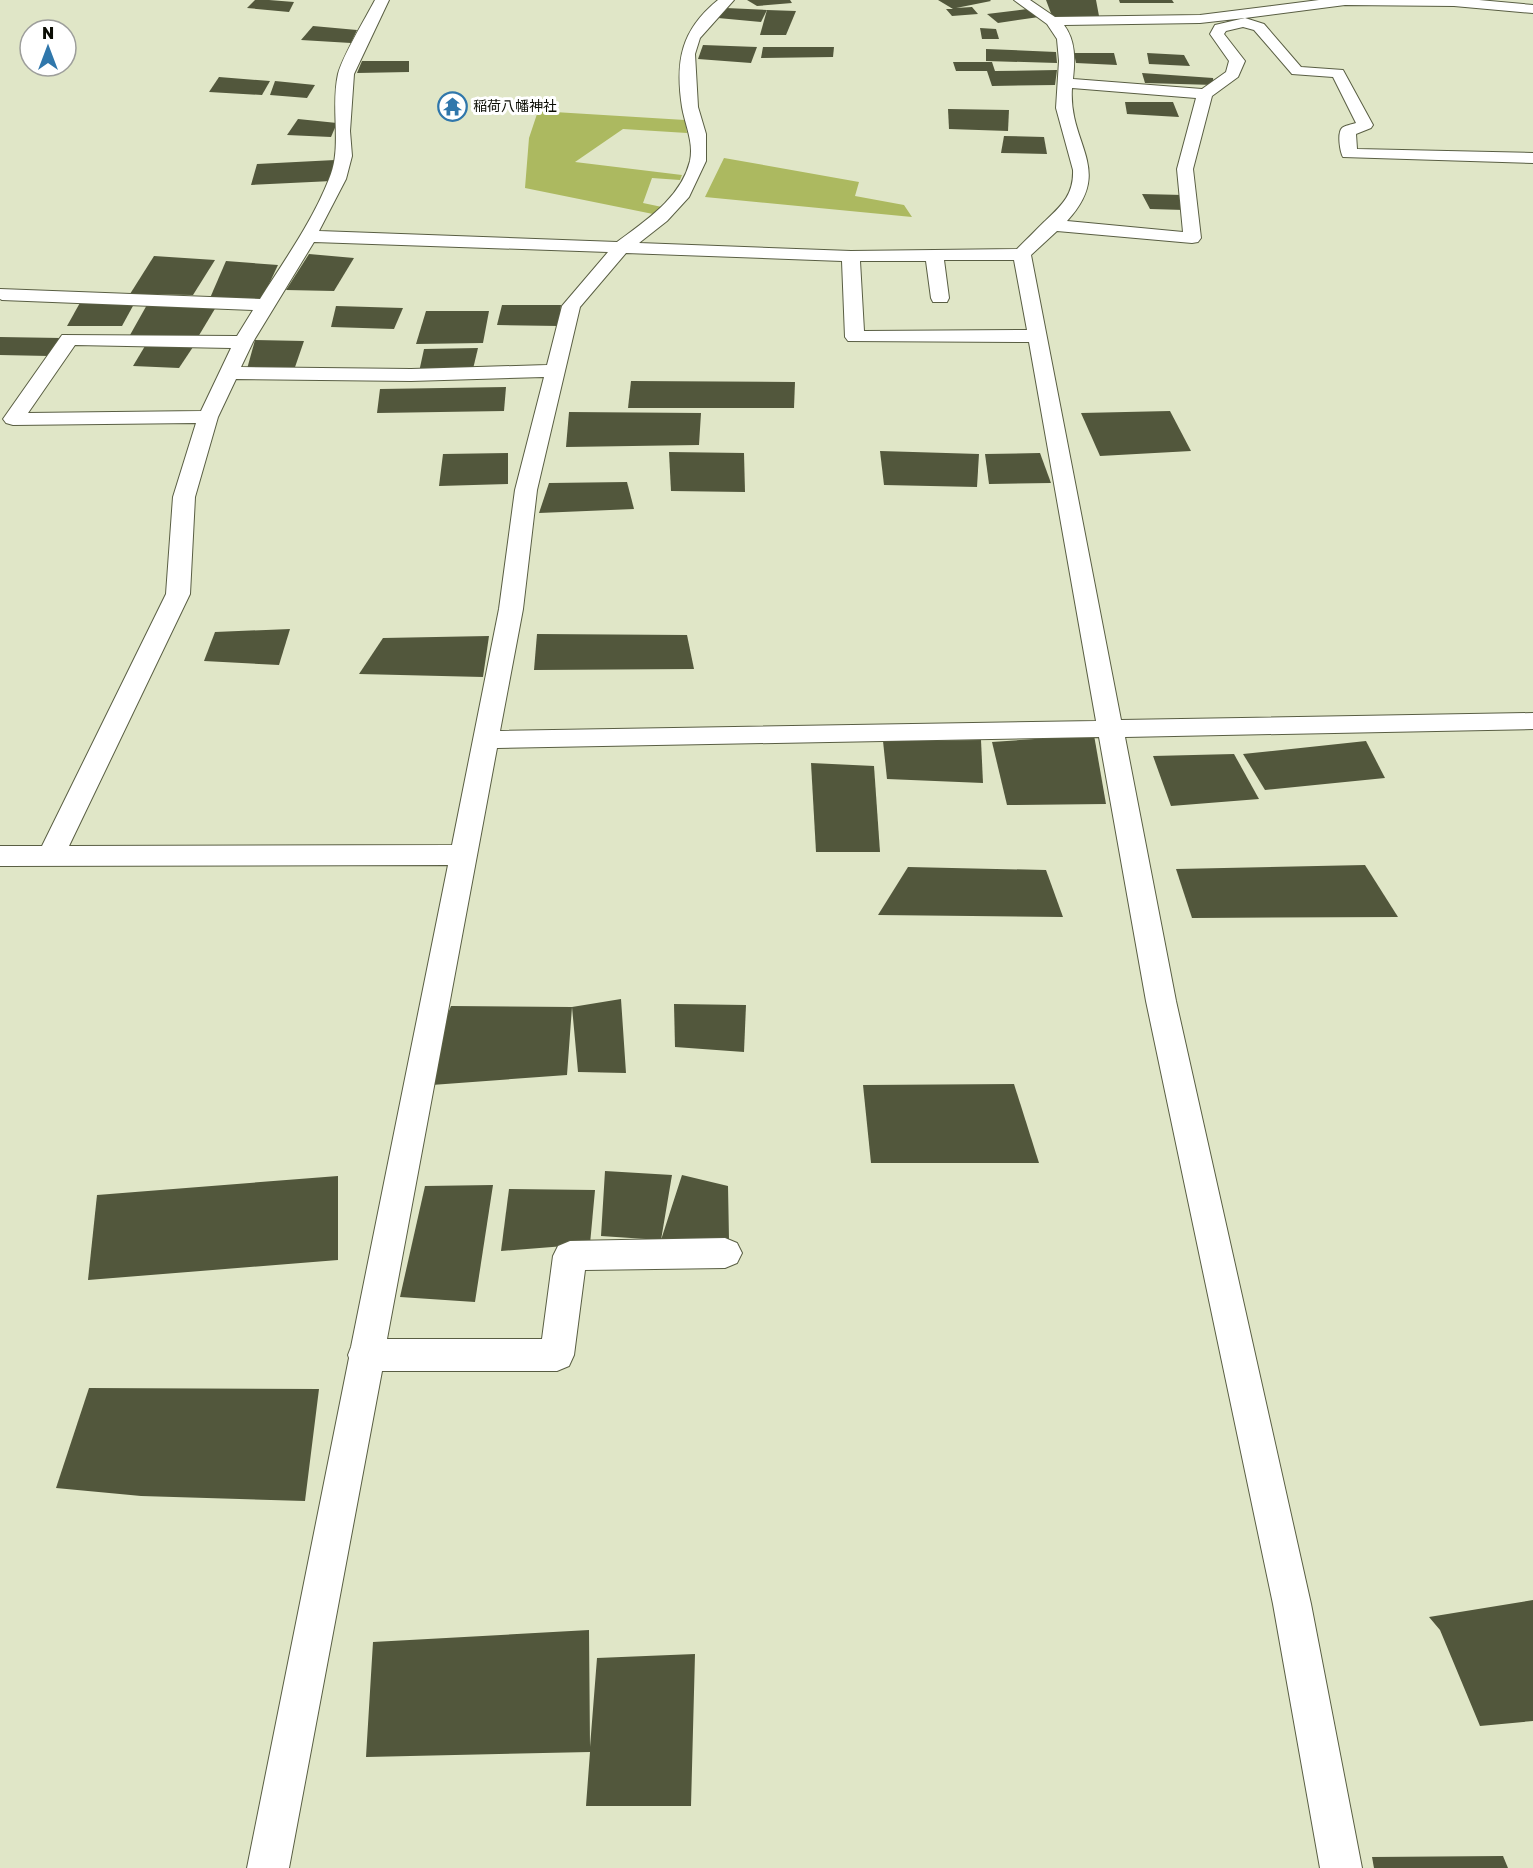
<svg xmlns="http://www.w3.org/2000/svg" width="1533" height="1868" font-family="'Golos Text','Noto Sans JP',sans-serif">
	<rect width="100%" height="100%" fill="#e0e6c7"/>
	<g fill="#acb960">
		<polygon points="538,111 685,120 687,133 623,129 575,162 682,175 680,180 652,178 643,203 662,207 653,214 525,188 529,138"/>
		<polygon points="724,158 859,182 855,196 904,205 912,217 705,197"/>
	</g>
	<g fill="#52573c">
		<polygon points="255,0 269,0 294,2 289,12 247,8"/>
		<polygon points="747,0 790,0 792,3 757,6"/>
		<polygon points="938,0 990,0 991,1 956,8 972,7 978,14 952,16 946,9 953,9"/>
		<polygon points="1046,0 1096,0 1099,16 1052,16"/>
		<polygon points="1119,0 1172,0 1174,3 1120,3"/>
		<polygon points="726,8 767,10 761,22 718,18"/>
		<polygon points="1027,9 1039,17 998,23 987,14"/>
		<polygon points="767,10 796,11 786,35 760,35"/>
		<polygon points="313,26 357,30 351,43 301,40"/>
		<polygon points="980,28 996,29 999,39 982,39"/>
		<polygon points="703,45 757,47 751,63 698,59"/>
		<polygon points="763,47 834,47 833,57 761,58"/>
		<polygon points="986,49 1056,52 1057,63 986,61"/>
		<polygon points="1074,53 1114,53 1117,65 1076,63"/>
		<polygon points="1147,53 1184,55 1190,66 1149,64"/>
		<polygon points="362,61 409,61 409,72 357,73"/>
		<polygon points="953,62 992,62 995,71 1057,70 1055,85 992,86 987,71 956,71"/>
		<polygon points="1142,73 1213,78 1214,85 1145,83"/>
		<polygon points="219,77 270,81 262,95 209,92"/>
		<polygon points="275,81 315,85 307,98 270,95"/>
		<polygon points="1125,102 1173,102 1179,117 1127,114"/>
		<polygon points="948,109 1009,110 1008,131 949,129"/>
		<polygon points="298,119 337,123 331,137 287,135"/>
		<polygon points="1004,136 1044,137 1047,154 1001,153"/>
		<polygon points="335,160 332,181 251,185 257,164"/>
		<polygon points="1142,194 1183,195 1184,210 1150,209"/>
		<polygon points="309,254 354,258 334,291 286,290"/>
		<polygon points="154,256 215,260 193,295 130,294"/>
		<polygon points="226,261 278,265 262,299 210,298"/>
		<polygon points="81,301 134,304 122,326 67,326"/>
		<polygon points="148,303 216,307 198,337 130,335"/>
		<polygon points="502,305 561,305 559,326 497,325"/>
		<polygon points="336,306 403,308 394,329 331,327"/>
		<polygon points="426,311 489,311 483,343 416,344"/>
		<polygon points="0,337 61,338 49,356 0,355"/>
		<polygon points="255,340 304,341 294,370 247,369"/>
		<polygon points="145,346 193,347 179,368 133,366"/>
		<polygon points="478,348 473,369 419,372 424,349"/>
		<polygon points="631,381 795,382 794,408 628,408"/>
		<polygon points="506,387 504,411 377,413 380,389"/>
		<polygon points="1170,411 1191,451 1100,456 1081,413"/>
		<polygon points="569,412 701,413 699,445 566,447"/>
		<polygon points="880,451 979,454 977,487 884,485"/>
		<polygon points="669,452 744,453 745,492 671,491"/>
		<polygon points="508,453 508,484 439,486 443,454"/>
		<polygon points="1040,453 1051,483 989,484 985,454"/>
		<polygon points="627,482 634,509 539,513 549,483"/>
		<polygon points="290,629 279,665 204,661 215,632"/>
		<polygon points="537,634 687,635 694,669 534,670"/>
		<polygon points="489,636 483,677 359,674 383,638"/>
		<polygon points="1094,735 1106,804 1007,805 992,742"/>
		<polygon points="981,740 983,783 887,779 883,741"/>
		<polygon points="1366,741 1385,778 1265,790 1243,754"/>
		<polygon points="1234,754 1259,799 1171,806 1153,756"/>
		<polygon points="811,763 874,766 880,852 816,852"/>
		<polygon points="1365,865 1398,917 1192,918 1176,869"/>
		<polygon points="908,867 1046,870 1063,917 878,915"/>
		<polygon points="621,999 626,1073 578,1072 572,1007 567,1075 418,1086 451,1006 572,1007"/>
		<polygon points="674,1004 746,1005 744,1052 675,1047"/>
		<polygon points="1014,1084 1039,1163 871,1163 863,1085"/>
		<polygon points="605,1171 672,1175 661,1240 682,1175 728,1186 729,1239 661,1240 601,1236"/>
		<polygon points="338,1176 338,1260 88,1280 97,1195"/>
		<polygon points="493,1185 475,1302 400,1297 425,1186"/>
		<polygon points="509,1189 595,1190 590,1244 501,1251"/>
		<polygon points="89,1388 319,1389 305,1501 141,1496 56,1488"/>
		<polygon points="1533,1600 1533,1721 1480,1726 1440,1630 1429,1617"/>
		<polygon points="589,1630 590,1747 597,1658 695,1654 691,1806 586,1806 590,1752 366,1757 373,1642"/>
		<polygon points="1503,1856 1508,1868 1374,1868 1372,1857"/>
	</g>
	<g fill="none" stroke-linecap="round" stroke-linejoin="round">
		<defs>
			<path id="street" d="M375,0H389L354,74L350,131L352,156L346,179L319,231L617,242C645,221 681,198 690,161C694,142 685,125 682,107C675,61 681,30 718,0H734L700,38L695,54L698,107L706,134V161L689,197L667,221L639,243L851,251L1017,249C1026,240 1036,230 1044,222C1061,206 1074,195 1073,170L1056,108L1059,61L1057,39L1047,24L1014,0H1030L1055,17L1200,15L1319,0H1479L1533,5V13L1454,6L1345,5L1245,18L1264,24L1301,67L1343,70L1373,125L1371,128L1356,134L1357,149L1533,153V163L1343,157C1340,152 1337,133 1342,128C1344,126 1352,124 1356,123L1333,77L1292,74L1254,30L1243,27L1226,31L1224,34L1245,61L1238,77L1212,96L1193,169L1201,238L1198,242L1192,243L1057,231L1031,255L1121,720L1533,713V729L1125,737L1176,1001L1311,1604L1362,1868H1320L1273,1604L1146,1001L1099,737L497,748L387,1339H542L553,1256L558,1246L570,1241L725,1238L737,1243L742,1253L737,1263L725,1268L585,1270L574,1355L569,1366L557,1371H382L289,1868H247L349,1358L348,1355L351,1347L448,865L0,866V846H42L166,594L173,497L196,423L13,425L6,423L3,419L62,335L237,336L253,310L2,300L0,299V289L260,299C284,261 312,222 329,179C343,147 330,109 338,74C343,55 365,19 375,0ZM1245,18L1215,25L1210,34L1229,61L1226,72L1202,89L1073,79C1075,60 1076,41 1064,25L1200,23ZM1072,88L1196,98L1177,169L1183,232L1067,221C1115,169 1068,145 1072,88ZM314,242L608,252L562,306L547,365L411,369L241,367L253,342ZM626,253L842,261L845,337L848,341L1029,342L1096,721L500,731L523,609L537,490L580,307ZM944,260H1014L1027,330L864,331L860,261H926L931,298L933,302H947L949,298ZM75,345L231,348L201,411L28,413ZM544,377L515,490L499,609L452,845L69,846L190,594L195,497L218,417L236,379L411,381Z"/>
		</defs>
		<use href="#street" stroke="#595e43" stroke-width="2"/>
		<use href="#street" fill="#fff" fill-rule="evenodd"/>
	</g>
	<defs>
		<symbol id="temple-ring" viewBox="-11 -11 22 22"><circle r="9.5" fill="#fff" stroke="#3077ab" stroke-width="1.5"/><path d="M0-6L5-2H3V0L6.5 2.5H4V6H1.5V3h-3V6H-4V2.5H-6.5L-3 0V-2H-5Z" fill="#3077ab"/></symbol>
	</defs>
	<g fill-rule="evenodd">
		<use href="#temple-ring" x="436" y="90" width="33" height="33"/>
	</g>
	<g text-anchor="middle" stroke-width="6" stroke-linejoin="round" paint-order="stroke">
		<g font-size="14" fill="#0b0d04" stroke="#fff" text-anchor="start">
			<text x="473" y="111">稲荷八幡神社</text>
		</g>
	</g>
	<g transform="translate(48 48)"><circle r="28" fill="#ffffff" stroke="#9d9e9b" stroke-width="1.5"/>
	<path d="M0-4.5L10 22L0 15L-10 22Z" fill="#3077ab"/>
	<text y="-9" font-size="16" font-weight="bold" text-anchor="middle" fill="#0b0d04">N</text>
	</g>
</svg>
